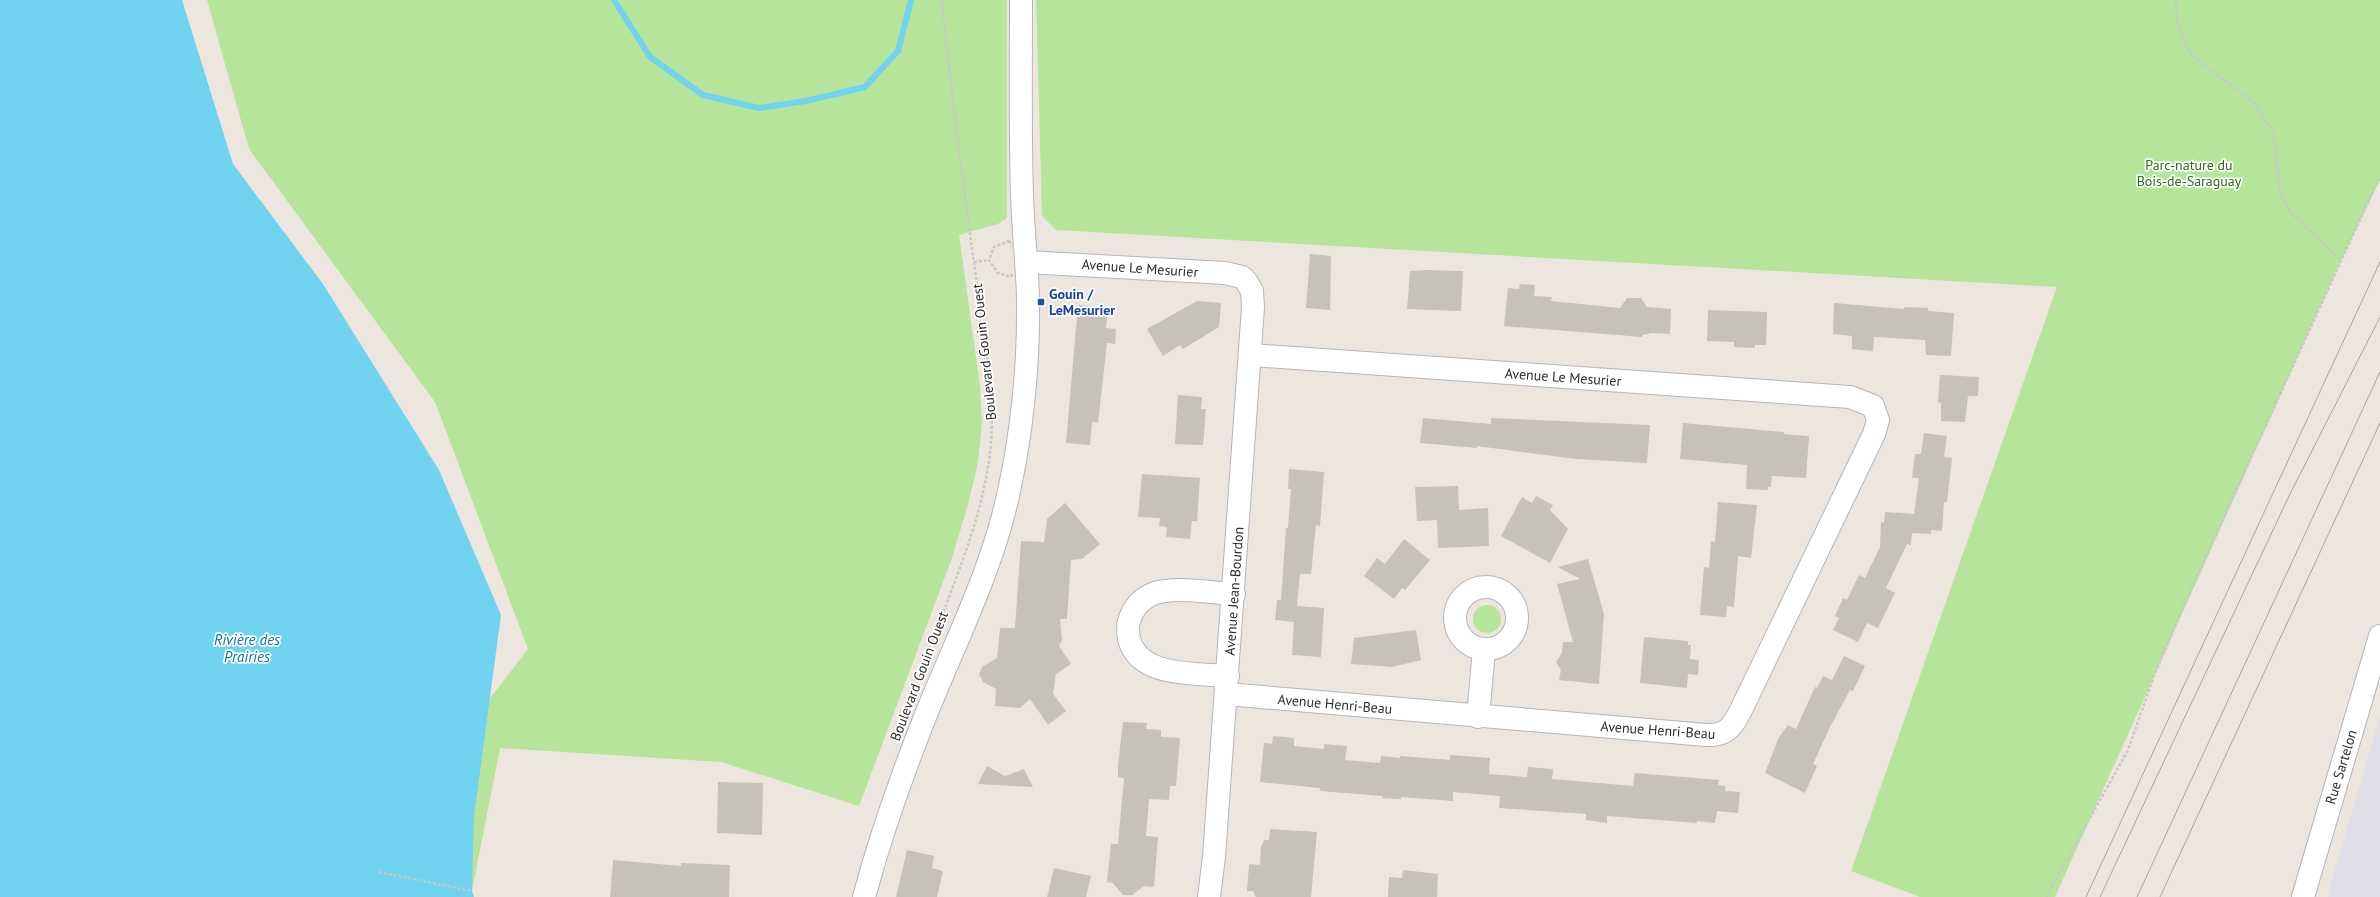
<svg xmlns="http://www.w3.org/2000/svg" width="2380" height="897" font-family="'PT Sans',sans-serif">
	<rect width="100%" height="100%" fill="#ede6de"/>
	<polygon fill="#e0dee6" points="2380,717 2380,897 2328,897 2331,883"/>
	<g fill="#b6e49a">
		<polygon points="207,0 1007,0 1007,218 998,224 959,235 980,386 982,423 978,462 968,505 952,558 859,806 721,762 500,748 472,891 474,897 393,824 528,649 435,402 249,149"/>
		<polygon points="1036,0 2380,0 2380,180 2341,260 2055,897 1920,897 1851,871 2057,287 1056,230 1042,216"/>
		<circle cx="1487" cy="619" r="14"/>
	</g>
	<polygon fill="#70d3f0" points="0,0 182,0 233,164 323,284 439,470 501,615 474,816 472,891 474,897 0,897"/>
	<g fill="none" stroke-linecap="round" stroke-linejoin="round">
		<polyline stroke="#70d3f0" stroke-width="6" points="614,0 650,57 703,95 759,108 806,101 865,87 898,51 911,0"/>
	</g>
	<g fill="#c6c1b9">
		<polygon points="1310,254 1331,256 1330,310 1306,308"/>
		<polygon points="1426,270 1463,271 1461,311 1407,309 1410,271"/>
		<polygon points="1520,284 1535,285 1534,296 1552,297 1551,301 1620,308 1627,298 1641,298 1647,307 1671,309 1670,334 1652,333 1642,335 1642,337 1504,326 1508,288 1519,289"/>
		<polygon points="1197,301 1221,303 1219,327 1183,349 1180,345 1163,356 1147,329"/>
		<polygon points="1834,303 1904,309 1904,307 1928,308 1928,311 1954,313 1951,356 1926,355 1925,340 1874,337 1873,351 1852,349 1852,336 1833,334"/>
		<polygon points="1078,305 1108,307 1106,328 1116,329 1115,344 1107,343 1098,423 1092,422 1090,445 1066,443"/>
		<polygon points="1708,310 1767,312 1766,345 1755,345 1755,348 1734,347 1734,342 1707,341"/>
		<polygon points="1940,375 1979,377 1978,396 1968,396 1965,422 1941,421 1941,403 1938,402"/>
		<polygon points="1178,395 1202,397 1201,409 1206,409 1203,445 1175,444"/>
		<polygon points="1423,418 1491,424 1491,418 1650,425 1647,463 1576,459 1477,446 1477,448 1420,443"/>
		<polygon points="1683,423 1784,432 1784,434 1809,436 1806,478 1772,476 1771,487 1768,487 1768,490 1746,489 1747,465 1680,459"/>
		<polygon points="1924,433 1947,436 1944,457 1952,458 1947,502 1944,502 1942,531 1931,530 1931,534 1912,533 1911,545 1907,544 1886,588 1895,593 1878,628 1867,623 1858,642 1833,630 1839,618 1835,616 1843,598 1847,600 1859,575 1865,578 1880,547 1881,522 1884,523 1885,512 1914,514 1919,478 1912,478 1915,454 1921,454"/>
		<polygon points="1289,469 1324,472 1320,526 1316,525 1311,574 1300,574 1297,606 1324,608 1321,657 1292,655 1294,622 1275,620 1277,600 1281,600 1286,528 1288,528 1291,489 1288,489"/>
		<polygon points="1142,474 1200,478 1197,521 1192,521 1190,539 1166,537 1167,527 1159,526 1160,518 1138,517"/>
		<polygon points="1458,486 1459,510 1488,508 1489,546 1438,548 1437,520 1417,521 1415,487"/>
		<polygon points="1536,496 1553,505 1550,510 1568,529 1550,563 1501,536 1522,497 1532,503"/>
		<polygon points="1718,502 1757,505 1751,558 1738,556 1734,607 1727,606 1726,617 1700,615 1704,567 1709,568 1711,541 1715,542"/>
		<polygon points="1065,503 1100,544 1082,559 1071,560 1067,619 1060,619 1062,640 1059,646 1071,664 1056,674 1053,694 1066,711 1048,725 1030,699 1020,708 995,706 996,689 983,682 979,674 982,667 997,658 1000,628 1015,628 1021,541 1044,542 1047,519"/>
		<polygon points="1404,539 1430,560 1405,590 1402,588 1394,599 1364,576 1377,558 1385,564"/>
		<polygon points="1588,559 1604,614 1599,684 1559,680 1561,670 1556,662 1562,653 1563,642 1573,642 1557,584 1580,579 1558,567"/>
		<polygon points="1416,630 1421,660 1392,667 1351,664 1354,638"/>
		<polygon points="1644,637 1688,641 1688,645 1691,645 1690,659 1699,660 1698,675 1688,674 1687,688 1640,683"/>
		<polygon points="1844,656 1865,666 1853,691 1850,690 1830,727 1813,764 1817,766 1805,793 1765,773 1779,737 1788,725 1796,729 1815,687 1817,688 1823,676 1832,680"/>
		<polygon points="1123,722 1147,723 1146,729 1161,730 1161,737 1180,738 1176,786 1170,786 1169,800 1149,799 1146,836 1158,837 1154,887 1144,886 1132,895 1123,895 1113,883 1107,882 1111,844 1118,844 1124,778 1118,777 1118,765"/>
		<polygon points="1273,736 1294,738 1294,746 1324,749 1324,744 1347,746 1345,760 1380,763 1381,756 1400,758 1400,756 1450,760 1450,755 1490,758 1489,774 1527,777 1528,767 1553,769 1552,779 1633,786 1635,773 1719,780 1718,785 1726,786 1725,791 1740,792 1738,813 1717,811 1715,823 1697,821 1697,823 1607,816 1607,823 1586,820 1586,814 1499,808 1500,796 1453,792 1453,801 1401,797 1401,799 1382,798 1383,796 1320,791 1320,788 1260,782 1264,743 1272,744"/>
		<polygon points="987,766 1005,776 1024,769 1033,787 978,784"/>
		<polygon points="718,782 763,783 762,835 717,833"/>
		<polygon points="1270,829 1317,832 1311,897 1256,897 1253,891 1247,891 1249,864 1260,865 1261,847 1264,840 1269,840"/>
		<polygon points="907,850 934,856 932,868 943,871 937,897 896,897"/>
		<polygon points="613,860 681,866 681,863 730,865 729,897 610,897"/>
		<polygon points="1054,868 1091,876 1086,897 1047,897"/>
		<polygon points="1403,870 1438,874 1437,897 1388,897 1389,877 1402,878"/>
	</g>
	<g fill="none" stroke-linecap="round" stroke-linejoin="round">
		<defs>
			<g id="minor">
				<polyline points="1026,262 1225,273 1242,277 1246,281 1252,291 1253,307 1214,857 1209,897"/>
				<circle cx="1486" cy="618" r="31"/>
				<path d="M1228,676C1196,673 1139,678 1129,639C1128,633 1127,627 1129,621C1133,608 1141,598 1155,593C1178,586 1210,593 1234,594"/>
				<path d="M1227,694L1706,735C1725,736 1732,728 1740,712L1874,434L1878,420L1873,406L1850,397L1251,355"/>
				<polyline points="1478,717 1484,649"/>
				<path d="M864,897C881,834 903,772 927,712C956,640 993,568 1009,491C1023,426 1029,363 1028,297C1027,263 1023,229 1022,195C1020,130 1021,65 1021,0"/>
				<polyline points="2303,897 2380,636"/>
			</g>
		</defs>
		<use href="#minor" stroke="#b2b5bf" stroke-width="24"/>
		<g stroke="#c8c8c8" stroke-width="2.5" stroke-dasharray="3 2" stroke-linecap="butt">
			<polyline points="2176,0 2177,20 2186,47 2199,61 2253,102 2273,132 2280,192 2290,212 2341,260"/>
			<polygon points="1009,241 1026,262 1010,277 998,273 989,260 994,247"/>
			<polyline points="974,262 989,260"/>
			<path d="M929,649C954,582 985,514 991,442C995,388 983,331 976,277C963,185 951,93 942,0"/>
			<polyline points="379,872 472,891"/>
			<polyline points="2046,897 2128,750 2154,676 2191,589 2380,176"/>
		</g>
		<use href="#minor" stroke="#fff" stroke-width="22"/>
		<g stroke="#a0a4b6" stroke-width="1">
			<polyline points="2086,897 2380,262"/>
			<polyline points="2100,897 2290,494 2380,317"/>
			<polyline points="2137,897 2380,372"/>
			<polyline points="2160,897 2380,423"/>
		</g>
	</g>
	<rect fill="#1a4fb4" stroke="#fff" stroke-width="1.5" x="1037" y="298" width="8" height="8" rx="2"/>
	<g text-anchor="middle" stroke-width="3.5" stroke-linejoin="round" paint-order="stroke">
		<g font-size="14" fill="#2d6b1a" stroke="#fff">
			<text x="2189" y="170">Parc-nature du<tspan x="2189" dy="16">Bois-de-Saraguay</tspan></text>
		</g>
		<g font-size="14" fill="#2c2c2c" stroke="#fff">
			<text transform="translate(1140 268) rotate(4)" y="5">Avenue Le Mesurier</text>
			<text transform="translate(984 352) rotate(-96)" y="5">Boulevard Gouin Ouest</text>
			<text transform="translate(1563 377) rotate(4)" y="5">Avenue Le Mesurier</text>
			<text transform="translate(1234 591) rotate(-86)" y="5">Avenue Jean-Bourdon</text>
			<text transform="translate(919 676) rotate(-69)" y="5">Boulevard Gouin Ouest</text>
			<text transform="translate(1335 704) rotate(5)" y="5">Avenue Henri-Beau</text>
			<text transform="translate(1658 730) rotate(4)" y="5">Avenue Henri-Beau</text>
			<text transform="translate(2341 767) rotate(-73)" y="5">Rue Sartelon</text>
		</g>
		<g font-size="14" font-weight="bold" fill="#164399" stroke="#fff" text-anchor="start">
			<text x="1049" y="299">Gouin /<tspan x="1049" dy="16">LeMesurier</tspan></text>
		</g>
		<g font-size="15" font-style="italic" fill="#0c729f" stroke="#fff">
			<text x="247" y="645">Rivière des<tspan x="247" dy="17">Prairies</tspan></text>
		</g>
	</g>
</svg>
